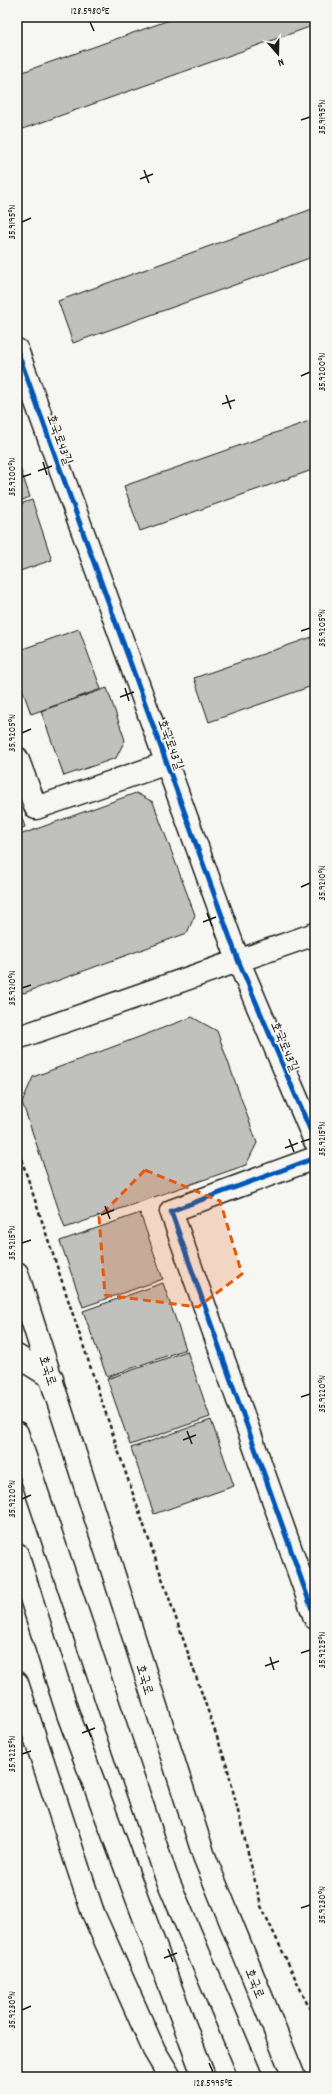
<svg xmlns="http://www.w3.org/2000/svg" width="332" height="2094" font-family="Dekko,'Poor Story',sans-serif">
	<rect width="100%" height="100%" fill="#f6f6f2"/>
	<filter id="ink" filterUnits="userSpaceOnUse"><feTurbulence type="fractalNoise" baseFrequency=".025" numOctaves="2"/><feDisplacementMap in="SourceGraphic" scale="8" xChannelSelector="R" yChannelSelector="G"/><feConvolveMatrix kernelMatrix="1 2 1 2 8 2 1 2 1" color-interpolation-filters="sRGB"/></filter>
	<g filter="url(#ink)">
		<g fill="#c0c0bd" stroke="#1c1c1c">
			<polygon points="178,17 315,17 315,25 17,131 17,74"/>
			<polygon points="315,208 315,256 73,343 58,301"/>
			<polygon points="315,419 315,469 140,531 124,486"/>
			<polygon points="17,459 30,497 17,502"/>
			<polygon points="32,500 52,560 17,572 17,505"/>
			<polygon points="79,629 101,689 31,714 17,674 17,651"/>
			<polygon points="315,636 315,685 209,722 194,678"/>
			<polygon points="107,688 125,740 116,758 64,776 41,711"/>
			<polygon points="136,793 153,802 195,915 187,933 24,993 17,990 17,836"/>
			<polygon points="17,804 25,827 17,830"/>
			<polygon points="192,1017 217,1031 257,1143 246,1165 65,1228 22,1102 33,1077"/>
			<polygon points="140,1213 163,1279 83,1307 60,1241"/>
			<polygon points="163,1283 186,1349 107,1377 83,1311"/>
			<polygon points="187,1351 210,1417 130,1445 107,1379"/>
			<polygon points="211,1420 234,1486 154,1514 131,1448"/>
		</g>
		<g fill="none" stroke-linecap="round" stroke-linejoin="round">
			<defs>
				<g id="street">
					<polyline points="17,350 238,960 315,1141"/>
					<polyline points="17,758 36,808 167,763"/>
					<polyline points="315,1158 171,1211 315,1618"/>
				</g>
				<g id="secondary">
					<polyline points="17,1038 315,934"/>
					<polyline points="17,1273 204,1856 294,2077"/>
					<polyline points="17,1356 52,1378"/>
					<polyline points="17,1433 166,1876 251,2077"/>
					<polyline points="17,1554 68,1714 204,2077"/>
					<polyline points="17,1683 93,1913 154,2050 170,2077"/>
				</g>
			</defs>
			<use href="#street" stroke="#1c1c1c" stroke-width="25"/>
			<use href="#secondary" stroke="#1c1c1c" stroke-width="25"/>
			<polyline stroke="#1c1c1c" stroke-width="2.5" stroke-dasharray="4 3" stroke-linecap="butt" points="17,1146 123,1465 227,1766 261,1906 315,2020"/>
			<use href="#street" stroke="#f6f6f2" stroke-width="22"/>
			<use href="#secondary" stroke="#f6f6f2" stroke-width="22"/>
			<defs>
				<g id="cycleway">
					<polyline points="17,350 238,960 315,1141"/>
					<polyline points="315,1158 171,1211 315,1618"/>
				</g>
			</defs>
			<use href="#cycleway" stroke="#f6f6f2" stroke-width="8"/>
			<use href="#cycleway" stroke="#0057b8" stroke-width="5"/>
		</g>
	</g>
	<path fill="#e8590c" fill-opacity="0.2" stroke="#e8590c" stroke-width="3" stroke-dasharray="8 5" stroke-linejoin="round" d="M145,1170L220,1201L242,1274L198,1307L105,1295L99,1217Z"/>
	<path fill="none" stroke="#1c1c1c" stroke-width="1.5" d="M90,22L94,31M301,120L310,117M144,170L149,183M140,179L153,174M22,222L31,218M301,376L310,372M226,395L231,409M222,404L235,400M43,462L47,475M38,471L52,466M22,477L31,474M301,631L310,628M125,688L129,701M120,697L134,692M22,733L31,729M301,887L310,883M207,913L212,926M203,922L216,917M22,988L31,985M289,1139L294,1152M301,1142L310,1139M285,1148L298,1143M105,1206L110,1219M101,1215L114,1210M22,1243L31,1240M301,1397L310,1394M187,1431L192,1444M183,1440L196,1435M22,1499L31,1495M301,1653L310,1650M270,1657L274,1670M265,1666L279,1661M86,1724L91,1737M82,1733L95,1728M22,1754L31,1751M301,1908L310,1905M168,1949L173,1962M164,1958L177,1953M22,2010L31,2006M209,2063L213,2072"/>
	<g text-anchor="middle" stroke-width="3.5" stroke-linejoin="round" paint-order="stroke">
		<g font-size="13" fill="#1c1c1c" stroke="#f6f6f2">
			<text transform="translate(61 439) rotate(70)" y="5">호국로43길</text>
			<text transform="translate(172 744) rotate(70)" y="5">호국로43길</text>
			<text transform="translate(286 1046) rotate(67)" y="5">호국로43길</text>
			<text transform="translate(49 1370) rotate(72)" y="5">호국로</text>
			<text transform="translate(146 1679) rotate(73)" y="5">호국로</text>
			<text transform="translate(256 1983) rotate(68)" y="5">호국로</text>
		</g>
	</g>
	<rect width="332" height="2094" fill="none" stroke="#f6f6f2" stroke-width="44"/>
	<g transform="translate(278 54) rotate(160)" stroke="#f6f6f2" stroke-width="3" paint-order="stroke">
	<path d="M0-3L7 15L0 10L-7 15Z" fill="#1c1c1c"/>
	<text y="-6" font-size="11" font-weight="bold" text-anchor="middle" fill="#1c1c1c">N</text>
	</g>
	<rect x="22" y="22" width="288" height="2050" fill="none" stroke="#1c1c1c" stroke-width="1.5"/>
	<g font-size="10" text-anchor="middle" fill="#1c1c1c">
		<text x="90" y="14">128.5980°E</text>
		<text transform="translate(321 117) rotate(-90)" y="4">35.9195°N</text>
		<text transform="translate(11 222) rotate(-90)" y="4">35.9195°N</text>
		<text transform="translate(321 372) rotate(-90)" y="4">35.9200°N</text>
		<text transform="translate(11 477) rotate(-90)" y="4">35.9200°N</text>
		<text transform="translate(321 628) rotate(-90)" y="4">35.9205°N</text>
		<text transform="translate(11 733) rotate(-90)" y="4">35.9205°N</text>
		<text transform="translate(321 883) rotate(-90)" y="4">35.9210°N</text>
		<text transform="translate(11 988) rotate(-90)" y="4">35.9210°N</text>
		<text transform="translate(321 1139) rotate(-90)" y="4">35.9215°N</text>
		<text transform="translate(11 1243) rotate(-90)" y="4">35.9215°N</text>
		<text transform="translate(321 1394) rotate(-90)" y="4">35.9220°N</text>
		<text transform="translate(11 1499) rotate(-90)" y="4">35.9220°N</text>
		<text transform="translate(321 1650) rotate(-90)" y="4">35.9225°N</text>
		<text transform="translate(11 1754) rotate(-90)" y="4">35.9225°N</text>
		<text transform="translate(321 1905) rotate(-90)" y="4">35.9230°N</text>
		<text transform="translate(11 2010) rotate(-90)" y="4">35.9230°N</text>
		<text x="213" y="2086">128.5995°E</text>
	</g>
</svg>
